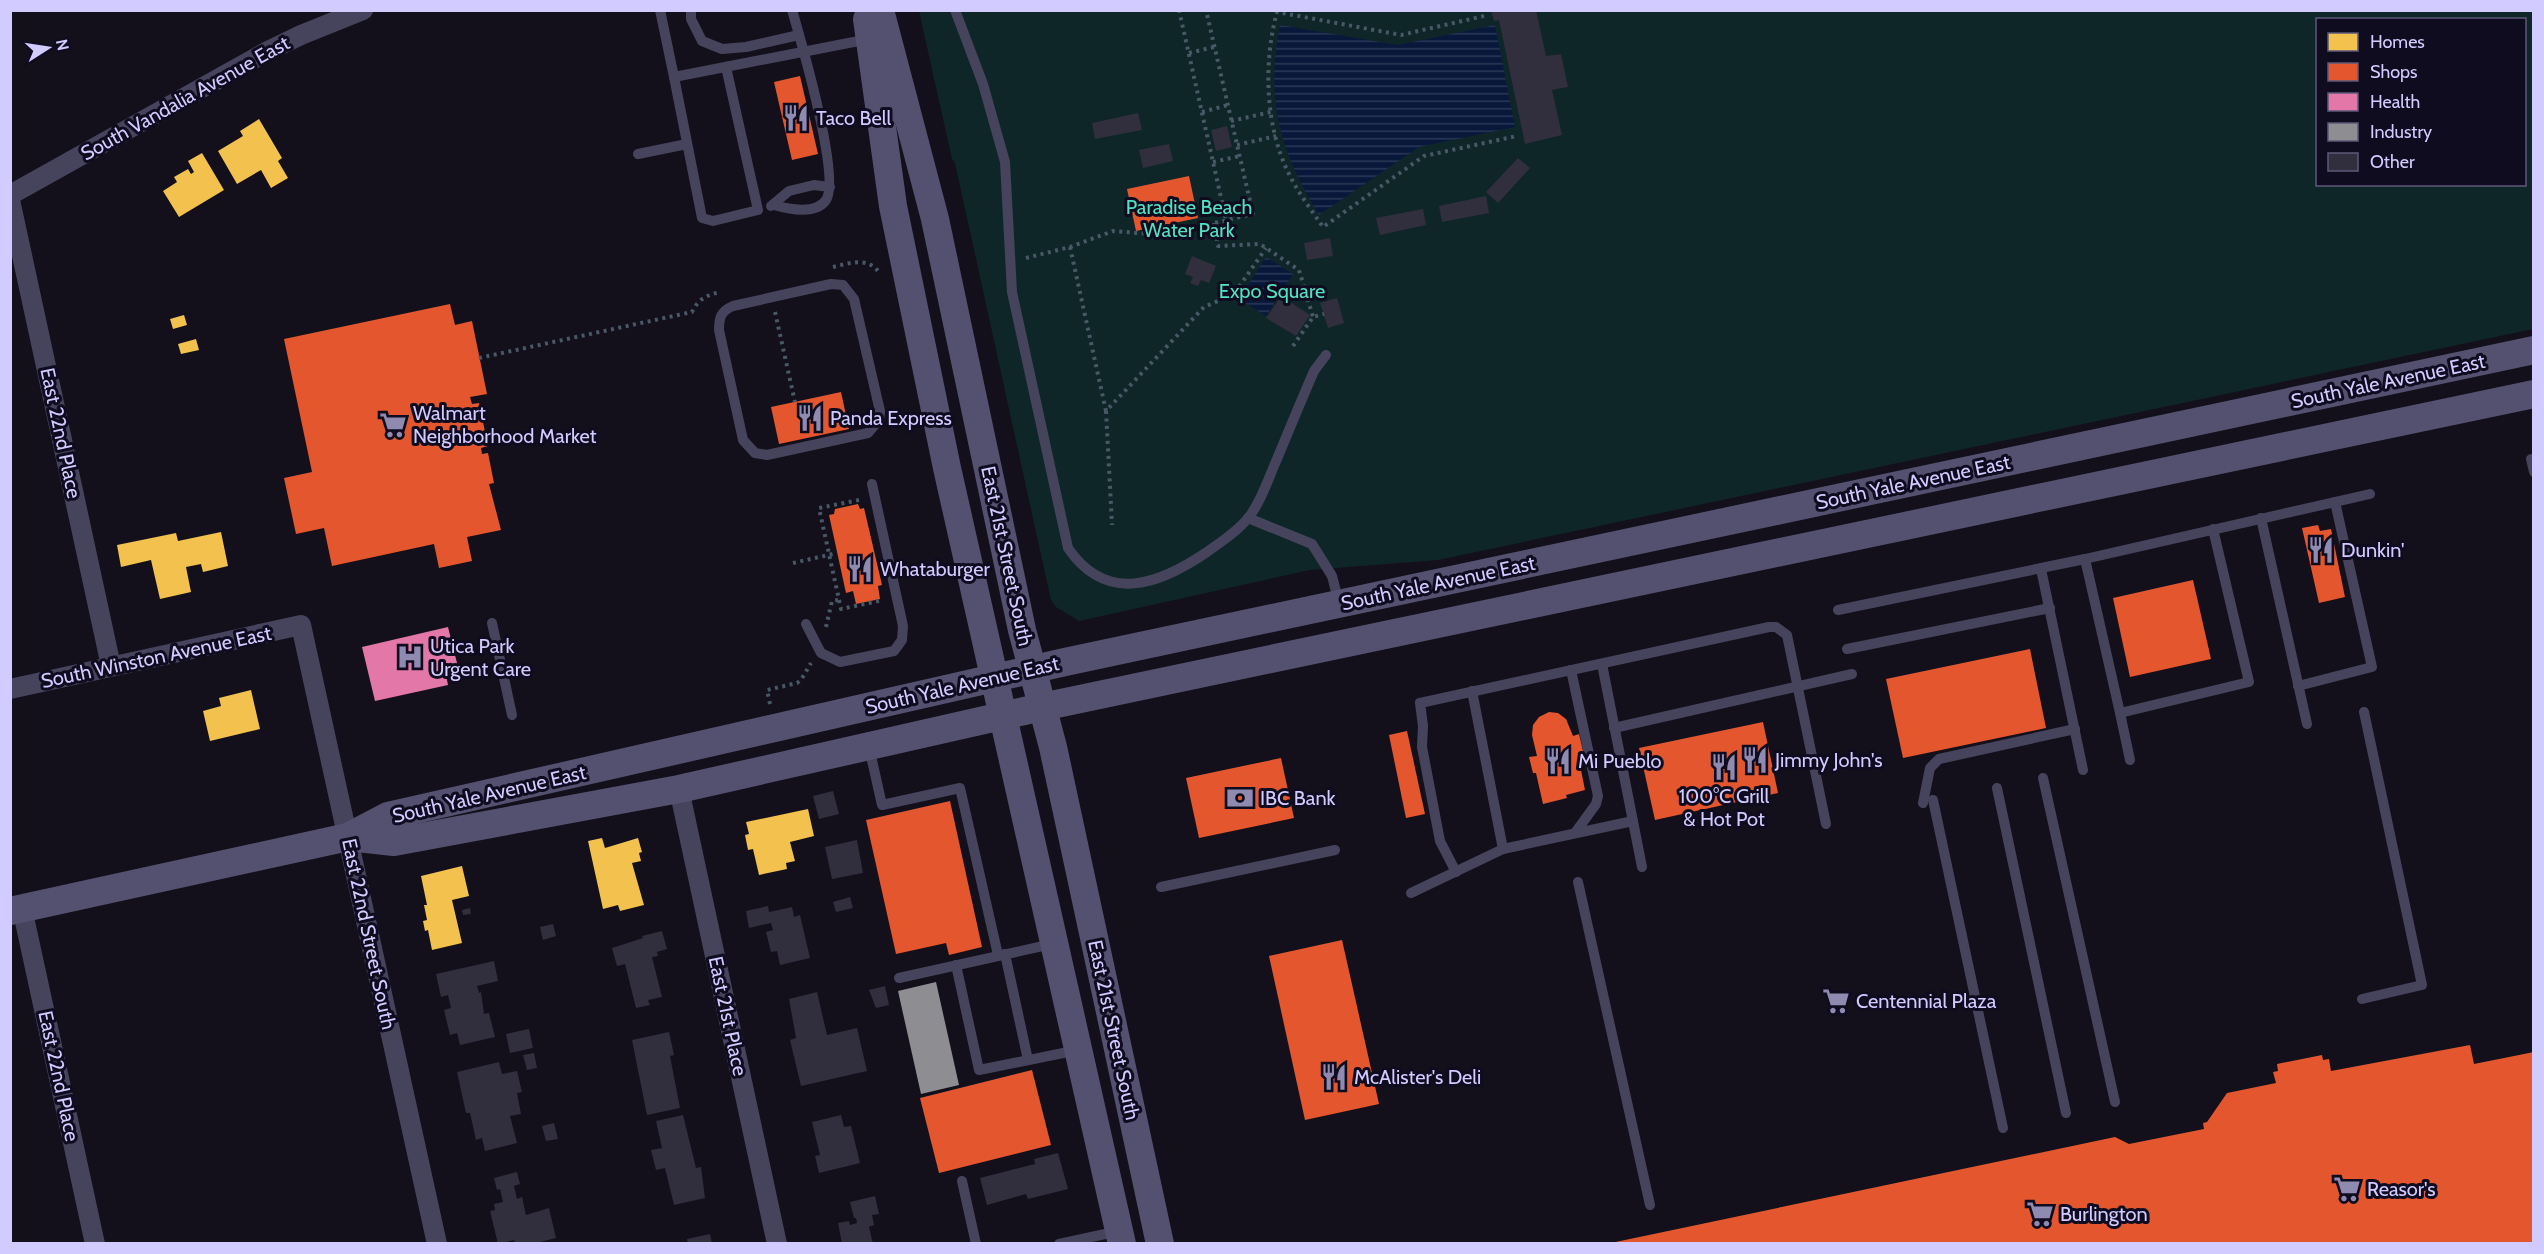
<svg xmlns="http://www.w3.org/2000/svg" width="2544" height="1254" font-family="Cabin,sans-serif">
	<defs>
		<pattern id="water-rules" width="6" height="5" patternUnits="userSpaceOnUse" patternTransform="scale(1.5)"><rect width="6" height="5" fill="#08183b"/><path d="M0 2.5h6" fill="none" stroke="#2b3858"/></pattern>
	</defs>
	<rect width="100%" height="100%" fill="#13101c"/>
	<path fill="#0f2628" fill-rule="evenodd" d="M919,11H2533V329L1438,560L1310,570L1079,621L1056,607L1051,600L955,163L952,159ZM2318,20H2524V184H2318Z"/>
	<g fill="url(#water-rules)">
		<path d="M1280,25L1398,45L1495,25L1515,127L1419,147L1319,215C1280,152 1265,99 1280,25Z"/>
		<polygon points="1266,257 1293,274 1266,316 1239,299"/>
	</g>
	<g fill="#f2c14e">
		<polygon points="259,119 282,158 278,161 288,178 271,188 261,170 237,184 218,151 243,136 240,131"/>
		<polygon points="202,153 224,190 179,217 163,191 177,182 174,177 188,169 191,174 194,172 188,161"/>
		<polygon points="184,315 187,325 173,329 170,319"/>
		<polygon points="196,339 199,350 181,354 178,344"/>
		<polygon points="221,532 228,566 203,572 201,564 186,567 191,592 160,599 151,560 121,567 117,545 176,533 178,541"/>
		<polygon points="251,690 260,729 210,741 203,711 221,706 219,698"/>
		<polygon points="808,809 814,836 790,842 795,861 786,863 787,869 759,875 753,849 748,850 745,835 749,834 746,822"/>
		<polygon points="602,838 605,848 638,838 642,852 639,853 641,861 632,863 644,905 620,911 618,905 603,909 588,841"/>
		<polygon points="462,866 469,896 452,900 462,943 432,950 428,930 425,931 423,921 427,920 424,905 427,905 421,876"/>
	</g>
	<g fill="#e4572e">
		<polygon points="800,76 818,154 792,160 774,82"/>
		<polygon points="1189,176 1198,218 1136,231 1127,189"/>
		<polygon points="450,304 455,325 472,321 487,394 470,397 472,404 479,403 488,446 481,448 482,454 488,453 494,483 489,484 501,530 467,537 472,561 439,568 434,544 332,566 324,528 296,534 284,478 312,472 284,339"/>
		<polygon points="841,392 849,429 779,444 771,407"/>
		<polygon points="858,504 860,509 864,508 882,585 878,586 880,599 856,604 853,591 846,593 829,515 834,514 835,509"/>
		<polygon points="2318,525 2320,531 2331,529 2345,597 2319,603 2302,528"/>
		<polygon points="2193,580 2211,659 2130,677 2113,598"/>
		<polygon points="2030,649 2046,728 1903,758 1886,679"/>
		<polygon points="1549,712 1558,713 1566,719 1573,736 1579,734 1586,764 1580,765 1585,790 1566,795 1567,798 1543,804 1536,773 1533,773 1529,757 1537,756 1532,735 1533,725 1539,717"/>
		<polygon points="1763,722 1778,793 1655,820 1639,748"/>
		<polygon points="1407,731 1425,814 1406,818 1389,735"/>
		<polygon points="1281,758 1294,818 1199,838 1186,778"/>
		<polygon points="950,801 982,947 949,955 946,943 896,954 866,820"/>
		<polygon points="1342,940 1379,1104 1305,1120 1269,956"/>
		<polygon points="2470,1045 2474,1064 2534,1052 2534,1244 1606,1244 2115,1137 2129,1144 2204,1129 2203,1123 2207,1122 2227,1093 2276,1083 2273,1072 2278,1071 2277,1064 2322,1055 2323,1060 2329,1059 2331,1071"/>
		<polygon points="1032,1070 1051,1145 939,1173 920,1098"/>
	</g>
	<polygon fill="#e377a8" points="448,627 458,667 445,670 448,685 375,701 362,647"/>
	<polygon fill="#8d8d92" points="936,982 959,1085 921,1094 898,991"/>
	<g fill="#312e3e">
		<polygon points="1491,10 1536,10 1546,56 1561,54 1568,87 1552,90 1562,135 1525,144 1499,20 1494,21"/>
		<polygon points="1138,113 1142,130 1095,139 1092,123"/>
		<polygon points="1227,126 1232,147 1216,151 1211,130"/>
		<polygon points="1169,144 1173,161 1143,168 1139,150"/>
		<polygon points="1518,158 1530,168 1498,203 1486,192"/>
		<polygon points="1486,196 1489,213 1442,222 1439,206"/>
		<polygon points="1423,209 1426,225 1380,235 1376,218"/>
		<polygon points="1330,238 1333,256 1307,260 1304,243"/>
		<polygon points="1192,256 1216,266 1209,283 1201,280 1198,286 1190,283 1193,277 1185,274"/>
		<polygon points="1281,296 1310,315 1296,336 1266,318"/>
		<polygon points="1337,298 1344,323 1328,328 1320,303"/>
		<polygon points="833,791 839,814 819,819 813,796"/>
		<polygon points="857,840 863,873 832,879 825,847"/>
		<polygon points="850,897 853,908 836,912 833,902"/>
		<polygon points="768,906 769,912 792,907 794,917 800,915 810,958 780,965 777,951 771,952 766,932 773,930 771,923 749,928 746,911"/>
		<polygon points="470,908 471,914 463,915 462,910"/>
		<polygon points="553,924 556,936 543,940 540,927"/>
		<polygon points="662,931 667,949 657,952 658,956 652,957 662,997 648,1000 650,1005 636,1008 625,964 617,966 612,948 643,938 642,936"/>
		<polygon points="494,961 498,981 477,986 479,993 481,992 484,1014 489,1013 495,1037 460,1045 457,1033 450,1035 444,1010 451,1008 448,995 441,997 436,974"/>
		<polygon points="885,986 889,1005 876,1008 869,990"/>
		<polygon points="817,992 827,1035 857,1028 867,1071 801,1086 790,1040 796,1038 789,999"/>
		<polygon points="529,1029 533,1048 510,1053 506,1034"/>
		<polygon points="669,1032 674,1055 670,1056 680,1108 647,1115 632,1040"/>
		<polygon points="534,1053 537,1068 527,1070 523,1055"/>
		<polygon points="499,1062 502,1074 517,1071 522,1092 517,1093 521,1114 510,1116 517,1143 485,1151 482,1138 476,1140 470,1113 466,1113 457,1072"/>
		<polygon points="683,1115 696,1168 701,1167 705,1198 674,1205 665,1168 656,1170 651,1150 662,1148 656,1121"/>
		<polygon points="841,1115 844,1127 851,1126 860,1163 819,1173 815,1156 820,1155 812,1122"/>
		<polygon points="554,1123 558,1139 546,1141 542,1126"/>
		<polygon points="1058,1153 1068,1189 1028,1199 1026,1194 987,1205 980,1178 1035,1164 1034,1159"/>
		<polygon points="517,1172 520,1184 514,1186 517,1199 522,1197 526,1215 549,1208 556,1238 532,1244 515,1244 514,1240 498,1244 490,1211 495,1210 494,1204 503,1202 500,1189 497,1190 494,1178"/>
		<polygon points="875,1196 879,1214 872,1215 874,1225 869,1227 873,1244 842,1244 838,1223 849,1221 850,1225 857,1223 856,1218 854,1218 850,1202"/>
		<polygon points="710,1234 712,1244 688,1244 687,1239"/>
	</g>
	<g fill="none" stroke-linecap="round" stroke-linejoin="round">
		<g stroke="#495867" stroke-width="4" stroke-dasharray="3 4.5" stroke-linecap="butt">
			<polyline points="1179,10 1226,220"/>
			<path d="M1484,16L1401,35L1277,12C1263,63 1265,128 1290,176C1299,194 1312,211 1323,227L1424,156L1517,136"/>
			<polyline points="1189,53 1214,47"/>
			<polyline points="1202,112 1228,105"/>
			<polyline points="1231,121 1271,112"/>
			<polyline points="1237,145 1276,136"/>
			<polyline points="1213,162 1240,156"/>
			<polyline points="1214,223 1218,246 1260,244 1299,270 1313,317"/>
			<polyline points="1070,247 1106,411 1204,307 1234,294 1266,248"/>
			<polyline points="1026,258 1070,247 1113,231 1163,235 1253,214 1206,10"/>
			<path d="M833,267C850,263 869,256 880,274"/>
			<polyline points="775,312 795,402"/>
			<polyline points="1293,346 1313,317 1324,314"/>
			<path d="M479,358L692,312C698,299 707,295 720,292"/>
			<polyline points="1106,411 1112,525"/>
			<polyline points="859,500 819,508 841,609 883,600"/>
			<polyline points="793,563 837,553"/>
			<polyline points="826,627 832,601 838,600"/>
			<polyline points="770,704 767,690 797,683 801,680 811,663"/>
		</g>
		<g stroke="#46445d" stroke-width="10">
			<polyline points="660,10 674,77"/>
			<polyline points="691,10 691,19 702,41 722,49 746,47 799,35"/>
			<path d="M955,10L983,84L1005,162L1012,292L1068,548C1107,605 1160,584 1207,552C1221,542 1238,531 1249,517C1262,500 1268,479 1277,459C1289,430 1301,401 1314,371L1326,355"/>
			<polyline points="726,67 758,210 713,221 702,218 674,77 869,39"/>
			<polyline points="638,154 687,144"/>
			<path d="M774,205C788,209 816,215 826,200C841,178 801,41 792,10"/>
			<polyline points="771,206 789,191 814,185 830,187"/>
			<path d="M831,284L843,285L854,299L880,411L879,420L868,433L767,455L755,453L743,440L719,330C719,317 721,311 733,306Z"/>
			<polyline points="2531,459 2534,472"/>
			<polyline points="1248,518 1312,544 1332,576 1339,603"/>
			<polyline points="2261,518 2307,724"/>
			<polyline points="2213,529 2249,682 2120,713 2085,559 2370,494"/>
			<polyline points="2041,569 2083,770"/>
			<polyline points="1838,610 2085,559"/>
			<polyline points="492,623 512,715"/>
			<polyline points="806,624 821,653 840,662 894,651 902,640 903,626 872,484"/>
			<polyline points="1847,649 2050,608"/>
			<polyline points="1602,664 1642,867"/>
			<polyline points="1571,670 1598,796 1596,804 1575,833"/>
			<polyline points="2298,686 2372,667 2335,502"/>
			<polyline points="1472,691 1503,849"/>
			<polyline points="2120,713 2130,760"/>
			<polyline points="1614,728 1852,674"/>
			<polyline points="869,747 882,805 960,788 998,955"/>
			<polyline points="2043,778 2115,1102"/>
			<polyline points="1997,788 2066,1113"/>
			<polyline points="1933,800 2003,1128"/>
			<polyline points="1923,803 1930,768 1939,759 2075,729"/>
			<polyline points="1456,872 1440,841 1422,747 1423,726 1420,703 1769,627 1776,627 1787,635 1826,824"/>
			<polyline points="1578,882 1650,1205"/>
			<polyline points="1161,887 1335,850"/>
			<polyline points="1411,893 1503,849 1633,821"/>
			<polyline points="1005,954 1028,1060"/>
			<polyline points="956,965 979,1070 1078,1050"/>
			<polyline points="899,978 1052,944"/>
			<polyline points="2362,999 2422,985 2364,712"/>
			<polyline points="962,1181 976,1244"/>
			<polyline points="1059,1244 1119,1231"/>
		</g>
		<g stroke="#46445d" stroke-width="20">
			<polyline points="10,195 268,51 301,35 363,10"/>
			<polyline points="10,200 111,666"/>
			<polyline points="10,689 301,625 437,1244"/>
			<polyline points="679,789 777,1244"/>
			<polyline points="22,908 95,1244"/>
		</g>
		<g stroke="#545170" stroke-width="28">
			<polyline points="880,10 935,219 1022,630 1053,747 1160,1244"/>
			<polyline points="867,19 893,206 947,468 1122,1244"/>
			<polyline points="348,837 394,842 679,789 1042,707 2534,394"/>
			<polyline points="10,911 348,837 388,816 1065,662 2534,350"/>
		</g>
	</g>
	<defs>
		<symbol id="restaurant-bare" viewBox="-9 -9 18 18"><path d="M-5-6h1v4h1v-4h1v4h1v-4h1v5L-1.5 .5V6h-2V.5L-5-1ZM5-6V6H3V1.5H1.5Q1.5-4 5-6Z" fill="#8f8ab0" stroke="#100c20" stroke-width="2.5" paint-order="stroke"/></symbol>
		<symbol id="supermarket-bare" viewBox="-9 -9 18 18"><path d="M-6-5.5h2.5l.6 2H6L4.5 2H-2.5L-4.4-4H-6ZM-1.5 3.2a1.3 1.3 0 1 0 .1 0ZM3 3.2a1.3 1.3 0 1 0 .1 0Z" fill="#8f8ab0" stroke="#100c20" stroke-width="2.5" paint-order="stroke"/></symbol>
		<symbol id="hospital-bare" viewBox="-9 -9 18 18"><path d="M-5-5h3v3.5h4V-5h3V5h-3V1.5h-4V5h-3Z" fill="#8f8ab0" stroke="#100c20" stroke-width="2.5" paint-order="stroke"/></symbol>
		<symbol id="bank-bare" viewBox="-9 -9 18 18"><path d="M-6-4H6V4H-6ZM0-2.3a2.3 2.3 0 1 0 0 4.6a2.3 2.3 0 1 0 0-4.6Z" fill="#8f8ab0" stroke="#100c20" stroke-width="2.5" paint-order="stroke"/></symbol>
	</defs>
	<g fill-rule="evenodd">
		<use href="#restaurant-bare" x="777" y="99" width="38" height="38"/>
		<use href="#restaurant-bare" x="791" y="399" width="38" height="38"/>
		<use href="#supermarket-bare" x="374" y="406" width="38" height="38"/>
		<use href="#restaurant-bare" x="2302" y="531" width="38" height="38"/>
		<use href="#restaurant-bare" x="841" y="550" width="38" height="38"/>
		<use href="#hospital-bare" x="391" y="638" width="38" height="38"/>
		<use href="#restaurant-bare" x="1736" y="741" width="38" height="38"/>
		<use href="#restaurant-bare" x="1539" y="742" width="38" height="38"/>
		<use href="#restaurant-bare" x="1705" y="748" width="38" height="38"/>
		<use href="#bank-bare" x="1221" y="779" width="38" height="38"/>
		<use href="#supermarket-bare" x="1817" y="982" width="38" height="38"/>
		<use href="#restaurant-bare" x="1315" y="1058" width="38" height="38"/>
		<use href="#supermarket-bare" x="2328" y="1170" width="38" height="38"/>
		<use href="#supermarket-bare" x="2021" y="1195" width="38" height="38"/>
	</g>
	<g text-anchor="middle" stroke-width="6" stroke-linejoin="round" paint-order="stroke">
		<g font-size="20" fill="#d2cbff" stroke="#100c20">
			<text transform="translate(185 98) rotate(-29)" y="7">South Vandalia Avenue East</text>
			<text transform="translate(2388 381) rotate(-12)" y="7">South Yale Avenue East</text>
			<text transform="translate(61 433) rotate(78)" y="7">East 22nd Place</text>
			<text transform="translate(1913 482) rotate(-12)" y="7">South Yale Avenue East</text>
			<text transform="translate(1007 556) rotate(78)" y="7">East 21st Street South</text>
			<text transform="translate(1438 583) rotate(-12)" y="7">South Yale Avenue East</text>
			<text transform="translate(156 657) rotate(-12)" y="7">South Winston Avenue East</text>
			<text transform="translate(962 685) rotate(-13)" y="7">South Yale Avenue East</text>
			<text transform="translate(489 794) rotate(-13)" y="7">South Yale Avenue East</text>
			<text transform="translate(369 934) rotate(78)" y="7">East 22nd Street South</text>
			<text transform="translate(728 1016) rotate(78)" y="7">East 21st Place</text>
			<text transform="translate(1114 1030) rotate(78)" y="7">East 21st Street South</text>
			<text transform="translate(59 1076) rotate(78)" y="7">East 22nd Place</text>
		</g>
		<g font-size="20" fill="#d2cbff" stroke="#100c20" text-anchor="start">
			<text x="816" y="125">Taco Bell</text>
			<text x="413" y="420">Walmart<tspan x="413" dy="23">Neighborhood Market</tspan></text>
			<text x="830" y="425">Panda Express</text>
			<text x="2341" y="557">Dunkin'</text>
			<text x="880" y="576">Whataburger</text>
			<text x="430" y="653">Utica Park<tspan x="430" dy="23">Urgent Care</tspan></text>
			<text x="1775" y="767">Jimmy John's</text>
			<text x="1578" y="768">Mi Pueblo</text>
			<text x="1724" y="803" text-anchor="middle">100°C Grill<tspan x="1724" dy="23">&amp; Hot Pot</tspan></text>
			<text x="1260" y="805">IBC Bank</text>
			<text x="1856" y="1008">Centennial Plaza</text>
			<text x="1354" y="1084">McAlister's Deli</text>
			<text x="2367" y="1196">Reasor's</text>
			<text x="2060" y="1221">Burlington</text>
		</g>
		<g font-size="20" fill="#51e4c3" stroke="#100c20">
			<text x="1189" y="214">Paradise Beach<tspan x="1189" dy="23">Water Park</tspan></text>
			<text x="1272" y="298">Expo Square</text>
		</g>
	</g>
	<rect width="2544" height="1254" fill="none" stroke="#d2cbff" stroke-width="24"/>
	<rect x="2316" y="18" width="210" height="168" fill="#100c20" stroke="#5e5879" stroke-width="1.5"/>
	<rect x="2328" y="33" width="30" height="18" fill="#f2c14e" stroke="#5e5879" stroke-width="1.5"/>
	<text x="2370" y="48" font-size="18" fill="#d2cbff">Homes</text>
	<rect x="2328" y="63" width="30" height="18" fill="#e4572e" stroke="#5e5879" stroke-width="1.5"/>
	<text x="2370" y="78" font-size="18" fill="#d2cbff">Shops</text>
	<rect x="2328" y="93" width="30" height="18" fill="#e377a8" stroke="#5e5879" stroke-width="1.5"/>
	<text x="2370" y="108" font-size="18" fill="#d2cbff">Health</text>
	<rect x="2328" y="123" width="30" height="18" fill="#8d8d92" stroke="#5e5879" stroke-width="1.5"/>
	<text x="2370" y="138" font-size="18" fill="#d2cbff">Industry</text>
	<rect x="2328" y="153" width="30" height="18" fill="#312e3e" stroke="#5e5879" stroke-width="1.5"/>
	<text x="2370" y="168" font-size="18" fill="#d2cbff">Other</text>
	<g transform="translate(48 48) rotate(78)" stroke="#100c20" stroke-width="4.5" paint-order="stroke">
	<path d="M0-4.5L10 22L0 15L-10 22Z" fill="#d2cbff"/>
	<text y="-9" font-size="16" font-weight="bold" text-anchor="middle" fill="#d2cbff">N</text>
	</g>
</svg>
